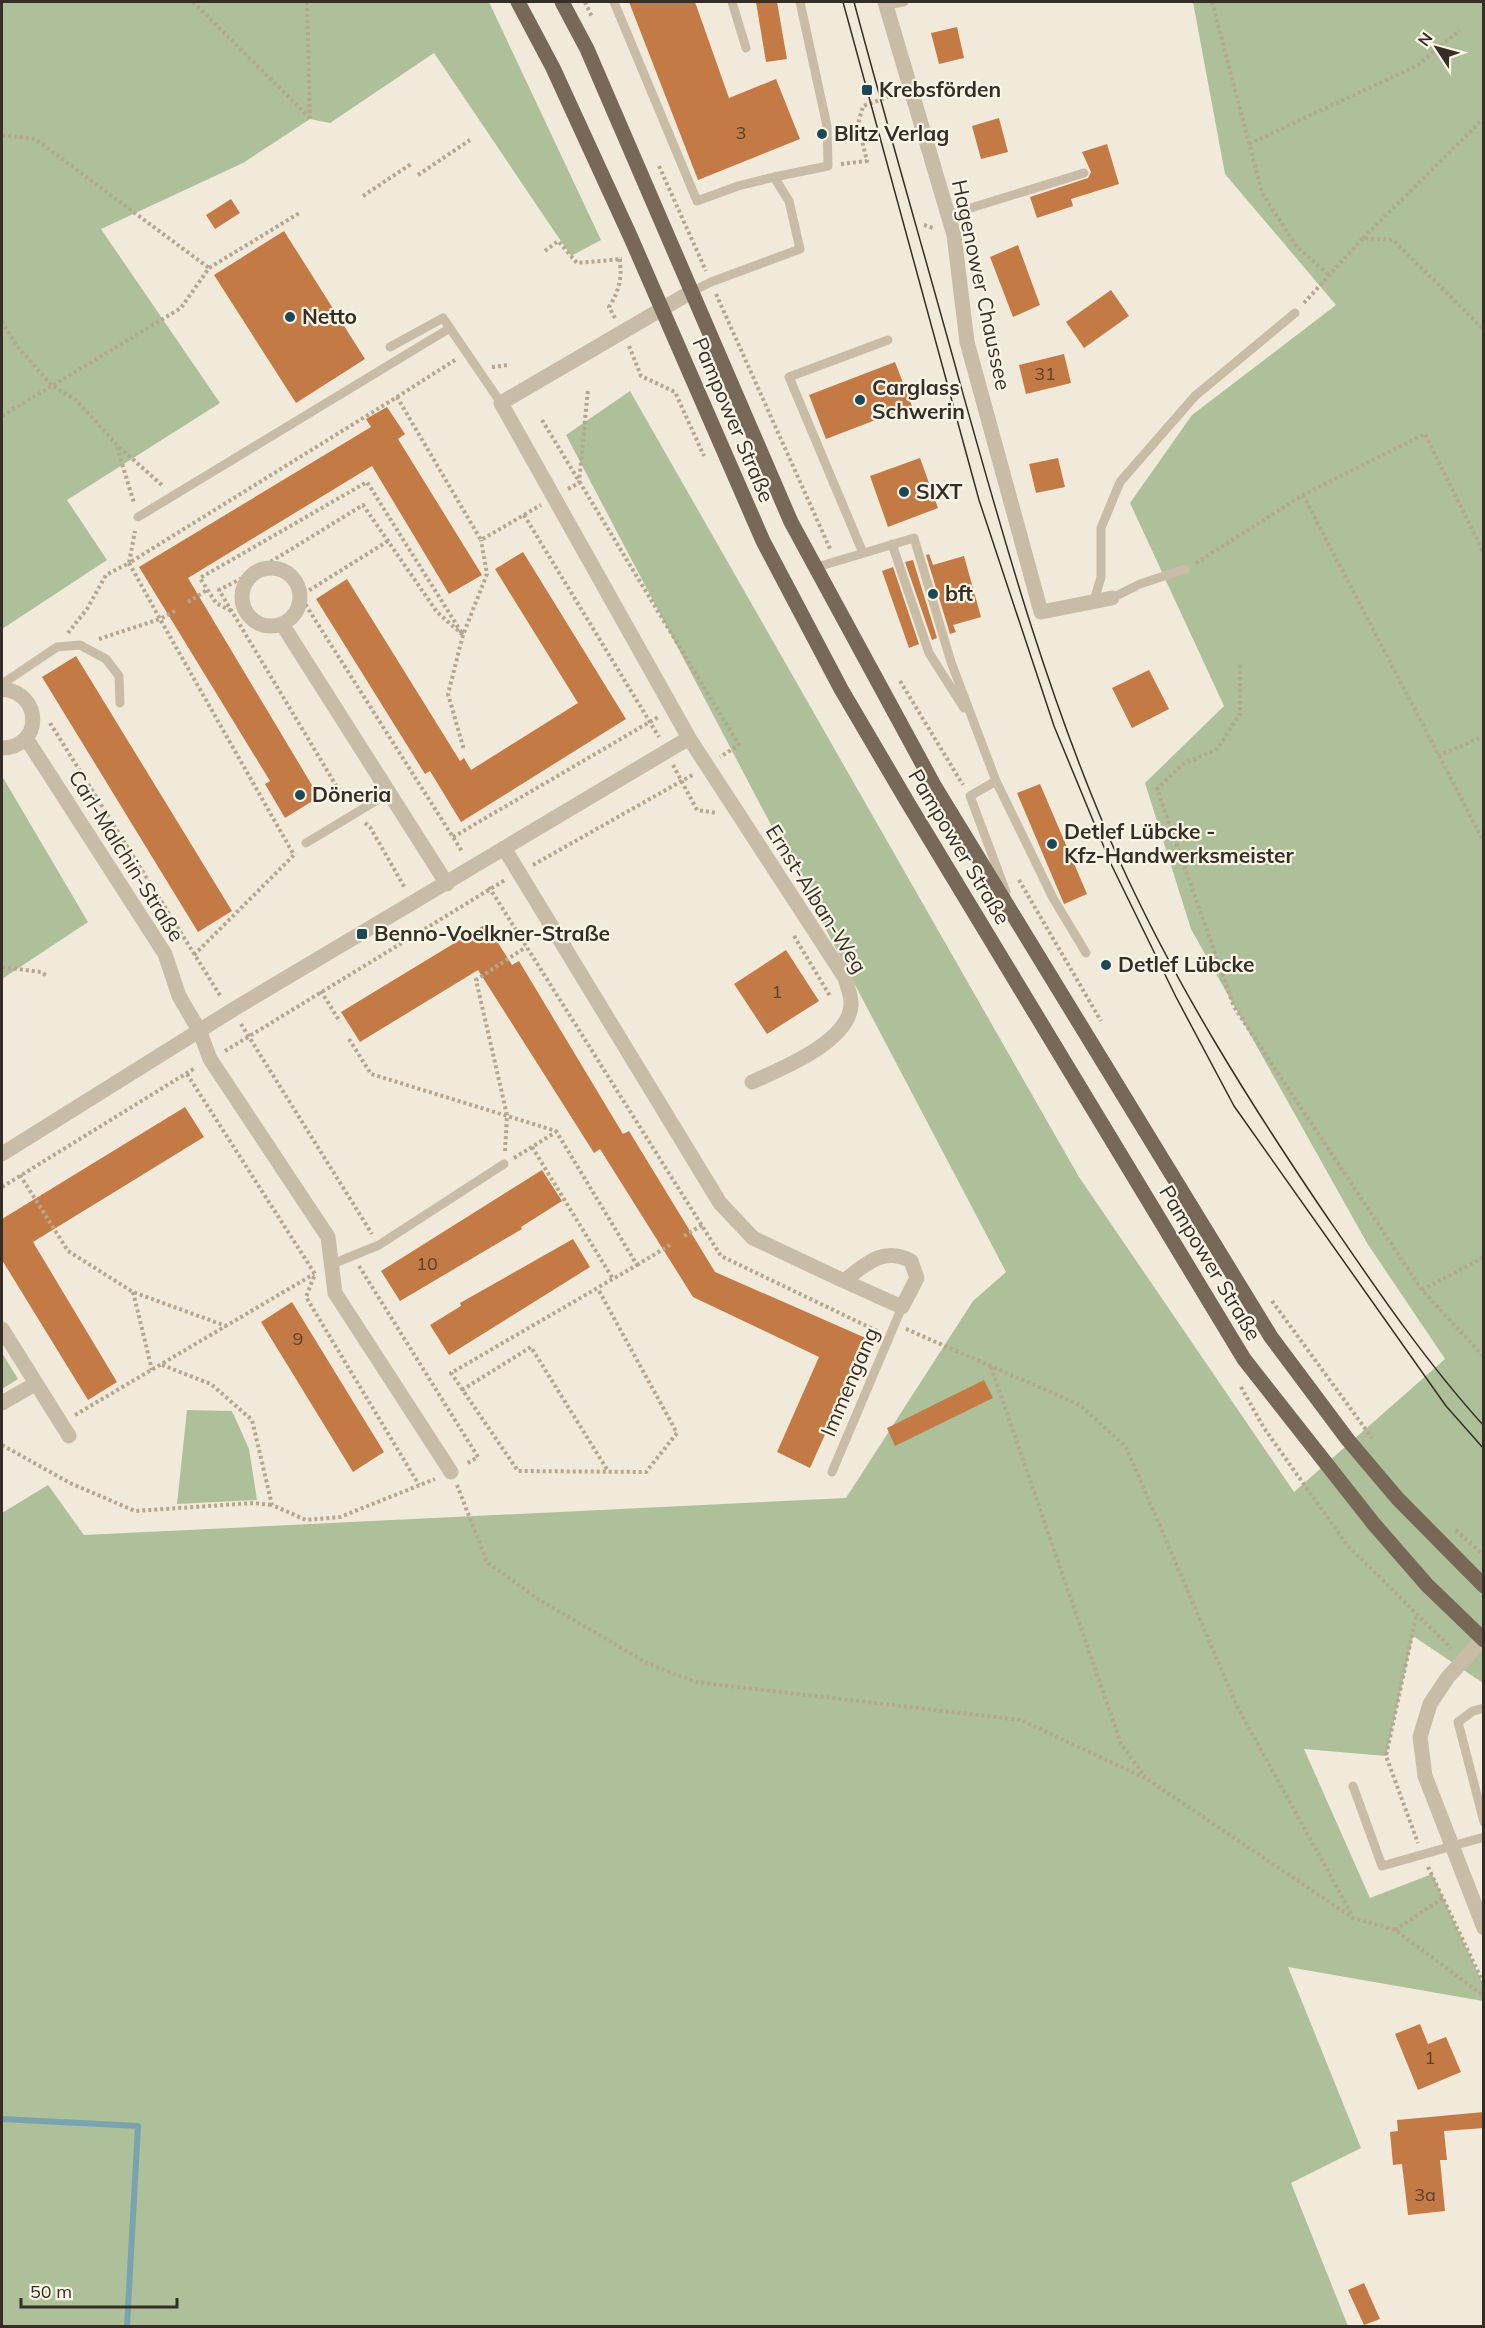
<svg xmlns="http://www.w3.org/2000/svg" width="1485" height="2328" font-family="Mulish,sans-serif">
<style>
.green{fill:#adc09a}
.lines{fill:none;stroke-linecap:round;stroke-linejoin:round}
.stream{stroke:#79a3ae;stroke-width:6}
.building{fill:#c47a45}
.path{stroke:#b5a690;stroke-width:4;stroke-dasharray:3 3;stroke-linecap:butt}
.service{stroke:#c9bca6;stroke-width:9}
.minor{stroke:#c9bca6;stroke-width:15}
.primary{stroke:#776858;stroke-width:15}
.tram{stroke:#352e27;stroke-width:1.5}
.poi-dot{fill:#1d4856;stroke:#f9f4e6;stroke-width:2}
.labels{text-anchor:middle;stroke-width:4.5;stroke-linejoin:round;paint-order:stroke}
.number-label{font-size:18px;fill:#59412e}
.poi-label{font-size:21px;font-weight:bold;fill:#352e27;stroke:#f9f4e6;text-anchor:start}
.street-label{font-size:21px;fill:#352e27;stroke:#f9f4e6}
</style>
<rect width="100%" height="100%" fill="#f1eada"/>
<path class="green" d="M2 2H489L601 240 571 256 434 53 330 123 310 119 243 163 101 229 220 403 67 500 107 560 2 629Z
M1193 2H1483V1683L1413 1636 1386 1756 1304 1749 1370 1898 1432 1874 1483 1984V2001L1288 1967 1361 2148 1291 2183 1348 2326H2V1513L48 1485 84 1535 846 1498 973 1301 1006 1272 566 435 630 391 1079 1177 1294 1492 1445 1359 1367 1243 1191 929 1145 783 1224 706 1130 503 1192 415 1336 305 1225 174Z
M2 776 88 922 2 979Z
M2 1353 18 1379 2 1389Z
M187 1410 232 1411 249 1449 257 1500 177 1504Z"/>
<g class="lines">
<path class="stream" d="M2 2119 138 2126 127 2326"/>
</g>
<path class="building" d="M629 2H695L729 98 776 79 800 139 698 180Z
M756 2H777L787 59 766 62Z
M957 27 964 58 939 64 931 33Z
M999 118 1008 152 981 159 972 126Z
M1107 144 1119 184 1071 199 1073 206 1037 218 1030 197 1088 178 1091 172 1082 152Z
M231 199 240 213 215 229 206 215Z
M284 231 365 359 296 403 214 275Z
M1018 245 1040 305 1013 317 990 257Z
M1111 290 1129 316 1084 348 1066 322Z
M1064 354 1071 383 1026 394 1019 365Z
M895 362 912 406 826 439 809 395Z
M387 407 405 434 398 439 482 575 449 594 372 466 188 578 319 797 285 818 265 784 270 781 139 567 371 427 366 419Z
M920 458 938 508 888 527 870 476Z
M1058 458 1065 487 1036 493 1029 464Z
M523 552 626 719 461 822 430 771 425 774 316 599 347 579 460 761 464 758 471 770 578 703 495 569Z
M929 554 933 565 964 556 981 617 953 625 956 632 950 634 926 555Z
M913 560 937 638 932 640 905 562Z
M893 567 919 644 909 648 882 571Z
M76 656 232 911 198 932 42 677Z
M1149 670 1169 709 1132 728 1112 688Z
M1040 784 1087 894 1064 904 1017 793Z
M486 924 512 965 519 961 623 1134 629 1131 715 1272 868 1339 810 1468 777 1452 819 1357 693 1297 600 1149 594 1153 478 970 360 1042 341 1012Z
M786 950 819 1001 767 1034 734 984Z
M185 1107 204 1137 33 1242 117 1382 88 1400 2 1260V1219Z
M542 1170 562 1201 521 1227 522 1229 400 1301 381 1271Z
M573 1239 590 1267 449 1355 430 1325 461 1306 460 1303Z
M292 1302 384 1452 353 1472 261 1322Z
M984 1380 993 1398 895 1446 887 1428Z
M1420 2024 1428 2044 1446 2037 1461 2072 1418 2090 1395 2034Z
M1484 2112V2128L1444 2131 1447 2160H1440L1445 2211 1408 2215 1402 2164 1393 2165 1390 2132 1398 2131 1397 2120Z
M1364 2283 1380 2319 1364 2325 1348 2290Z"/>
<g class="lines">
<path class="path" d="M193 2 310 118
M307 2 310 118
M585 2 592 17
M1212 2 1262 193 1297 247 1329 275
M2 135 35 139 209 268
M1249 144 1418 65 1460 30
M841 164 867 161 858 124 863 106 896 94
M659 166 706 271
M418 175 470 140
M363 196 411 164
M924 225 933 228
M1363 238 1484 118
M545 251 558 241 577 263 622 259
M716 294 831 551
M1304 303 1363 238 1393 240 1484 330
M615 318 609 307C619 291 623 277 619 258
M2 321 16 345 52 386 75 399 117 445 163 486
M629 346 641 376 675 392 704 456
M492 367 509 365
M397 397 455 360
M2 416 181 308 209 268 301 212
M542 420 739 745 720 757
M117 447 134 503
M568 489 579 483 588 389
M1303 495 1484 842
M524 515 659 737
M388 541 300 596 463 853
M1196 563 1303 495 1425 434 1484 554
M188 602 207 590
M175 611 160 619 129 563 397 397 481 540 541 505
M231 611 216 603 200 578 367 482 463 635 448 694 464 750
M68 633 87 609 106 575 129 563 135 531
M99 639 160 619 294 855
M1240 665V714L1217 749 1181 765 1157 789 1234 1007 1422 1290 1484 1357
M900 681 963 785
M50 723 221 997
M1438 756 1484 736
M673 765 697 810 717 813
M346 802 219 590 254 572 363 505 437 612 463 635 487 574 481 540
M365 823 370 827 405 888
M453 837 660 716
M533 865 694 774
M1019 880 1101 1021
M489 887 721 1256 877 1331
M794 936 830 996
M194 955 296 853
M2 967 41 972 47 976
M321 991 340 1022
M241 1024 372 1234
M349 1039 371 1074 556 1131 637 1265 451 1373 518 1471 646 1472 677 1433 598 1289
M225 1051 505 880
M187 1074 315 1274 306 1297 419 1485
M532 1147 613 1279
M505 1151 507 1115 476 980 526 947
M514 1158 556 1132
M20 1175 68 1251 133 1292 226 1326
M2 1187 195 1068
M684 1236 702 1225
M637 1265 670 1245
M359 1266 478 1457 466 1464
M1422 1290 1484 1257
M133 1292 152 1370
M1272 1301 1372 1438
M906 1329 1080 1405 1126 1447 1238 1708 1352 1915
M162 1365 211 1384 252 1420 272 1505 306 1520 340 1517 435 1479
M991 1367 1121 1744 1145 1777
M1241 1387 1264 1428 1347 1545 1451 1648
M462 1390 531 1347 608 1471
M75 1415 314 1274
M2 1445 70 1483 135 1511 253 1503 272 1505
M457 1485 487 1562 538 1599 647 1663 695 1682 1021 1720 1147 1779 1353 1918 1395 1930 1484 1996
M1456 1530 1484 1556
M1416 1617 1386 1756 1418 1843
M1428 1867 1484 1984
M1395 1930 1443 1898"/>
<path class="service" d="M614 2 697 201 738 186 774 177 789 201 800 249 711 282 691 292
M732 2 746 48
M886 5 904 2
M774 177 828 166 827 126 800 2
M948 215 1084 173
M390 347 443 318 501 403
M138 517 450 328
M892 544 929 653 964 708
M863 553 789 377 888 340
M814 568 914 538 951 662 996 781 970 796 1006 892
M1112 598 1140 584 1185 569
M1094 601 1101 577V528L1120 482 1195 396 1295 313
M2 684 57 647 80 645 106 659 119 676 120 703
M996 781 1053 898 1086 953
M306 843 389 793
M330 1265 379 1245 504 1164
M832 1472 902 1307
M1484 1708 1473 1711 1458 1722 1484 1822
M1353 1786 1382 1866 1484 1837"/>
<path class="minor" d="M885 2 954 235 967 342 1041 612 1112 598
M691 292 501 403 689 738 845 978C847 986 852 997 851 1005 849 1042 781 1069 752 1082
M242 597a29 29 0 1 1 58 0a29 29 0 1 1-58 0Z
M282 624 447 884
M2 689C44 693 42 748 2 748
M26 738 165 954 179 996 200 1032 210 1059 328 1237 335 1293 451 1472
M504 848 720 1203 753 1238 844 1281C866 1264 883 1246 911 1261L917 1278 902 1307 844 1281
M2 1154 234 1009 689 738
M2 1329 69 1436
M2 1403 35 1384
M1484 1638 1448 1677 1430 1704 1420 1737 1425 1776 1484 1928"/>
<path class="primary" d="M518 2 553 68 631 238 763 541 841 689 908 803 1244 1359 1373 1523 1427 1585 1484 1640
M562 2 587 49 791 522 935 787 1271 1337 1348 1440 1398 1499 1484 1586"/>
<path class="tram" d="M843 2 979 500 1054 726 1111 864 1176 997 1234 1106 1446 1406 1484 1449
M854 2C888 129 925 256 960 383 1005 544 1051 709 1120 862 1176 985 1248 1100 1323 1211 1373 1284 1424 1360 1484 1426"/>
</g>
<g class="poi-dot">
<rect x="861" y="84" width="12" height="12" rx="3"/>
<circle cx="822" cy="134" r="6"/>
<circle cx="290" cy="317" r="6"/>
<circle cx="860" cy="400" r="6"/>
<circle cx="904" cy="492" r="6"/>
<circle cx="933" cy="594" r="6"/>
<circle cx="300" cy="795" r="6"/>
<circle cx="1052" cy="844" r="6"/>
<rect x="356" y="928" width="12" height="12" rx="3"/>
<circle cx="1106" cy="965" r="6"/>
</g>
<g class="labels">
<g class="number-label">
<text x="741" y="139">3</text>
<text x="1045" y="380">31</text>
<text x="777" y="998">1</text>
<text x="427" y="1270">10</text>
<text x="298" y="1345">9</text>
<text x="1430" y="2064">1</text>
<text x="1425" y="2201">3a</text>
</g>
<g class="poi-label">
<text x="879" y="97">Krebsförden</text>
<text x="834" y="141">Blitz Verlag</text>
<text x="302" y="324">Netto</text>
<text x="872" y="395">Carglass<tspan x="872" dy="24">Schwerin</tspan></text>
<text x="916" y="499">SIXT</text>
<text x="945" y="601">bft</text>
<text x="312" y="802">Döneria</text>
<text x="1064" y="839">Detlef Lübcke -<tspan x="1064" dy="24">Kfz-Handwerksmeister</tspan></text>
<text x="374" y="941">Benno-Voelkner-Straße</text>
<text x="1118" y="972">Detlef Lübcke</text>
</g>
<g class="street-label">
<text transform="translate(981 285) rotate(78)" y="7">Hagenower Chaussee</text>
<text transform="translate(733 420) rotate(67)" y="7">Pampower Straße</text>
<text transform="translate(959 847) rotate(59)" y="7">Pampower Straße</text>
<text transform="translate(126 856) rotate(58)" y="7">Carl-Malchin-Straße</text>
<text transform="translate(816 899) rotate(58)" y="7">Ernst-Alban-Weg</text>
<text transform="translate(1210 1263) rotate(59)" y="7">Pampower Straße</text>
<text transform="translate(850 1382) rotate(-67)" y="7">Immengang</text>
</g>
</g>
<rect width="1485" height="2328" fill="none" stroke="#352e27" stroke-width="6"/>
<g transform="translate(1437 48) rotate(306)" stroke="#f9f4e6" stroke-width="4.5" paint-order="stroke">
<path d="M0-4.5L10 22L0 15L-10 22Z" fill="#352e27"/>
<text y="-9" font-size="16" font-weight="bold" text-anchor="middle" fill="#352e27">N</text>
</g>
<path d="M21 2298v9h156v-9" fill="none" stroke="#352e27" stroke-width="3"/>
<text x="30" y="2298" font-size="18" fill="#352e27" stroke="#f9f4e6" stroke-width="4.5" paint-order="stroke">50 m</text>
</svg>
